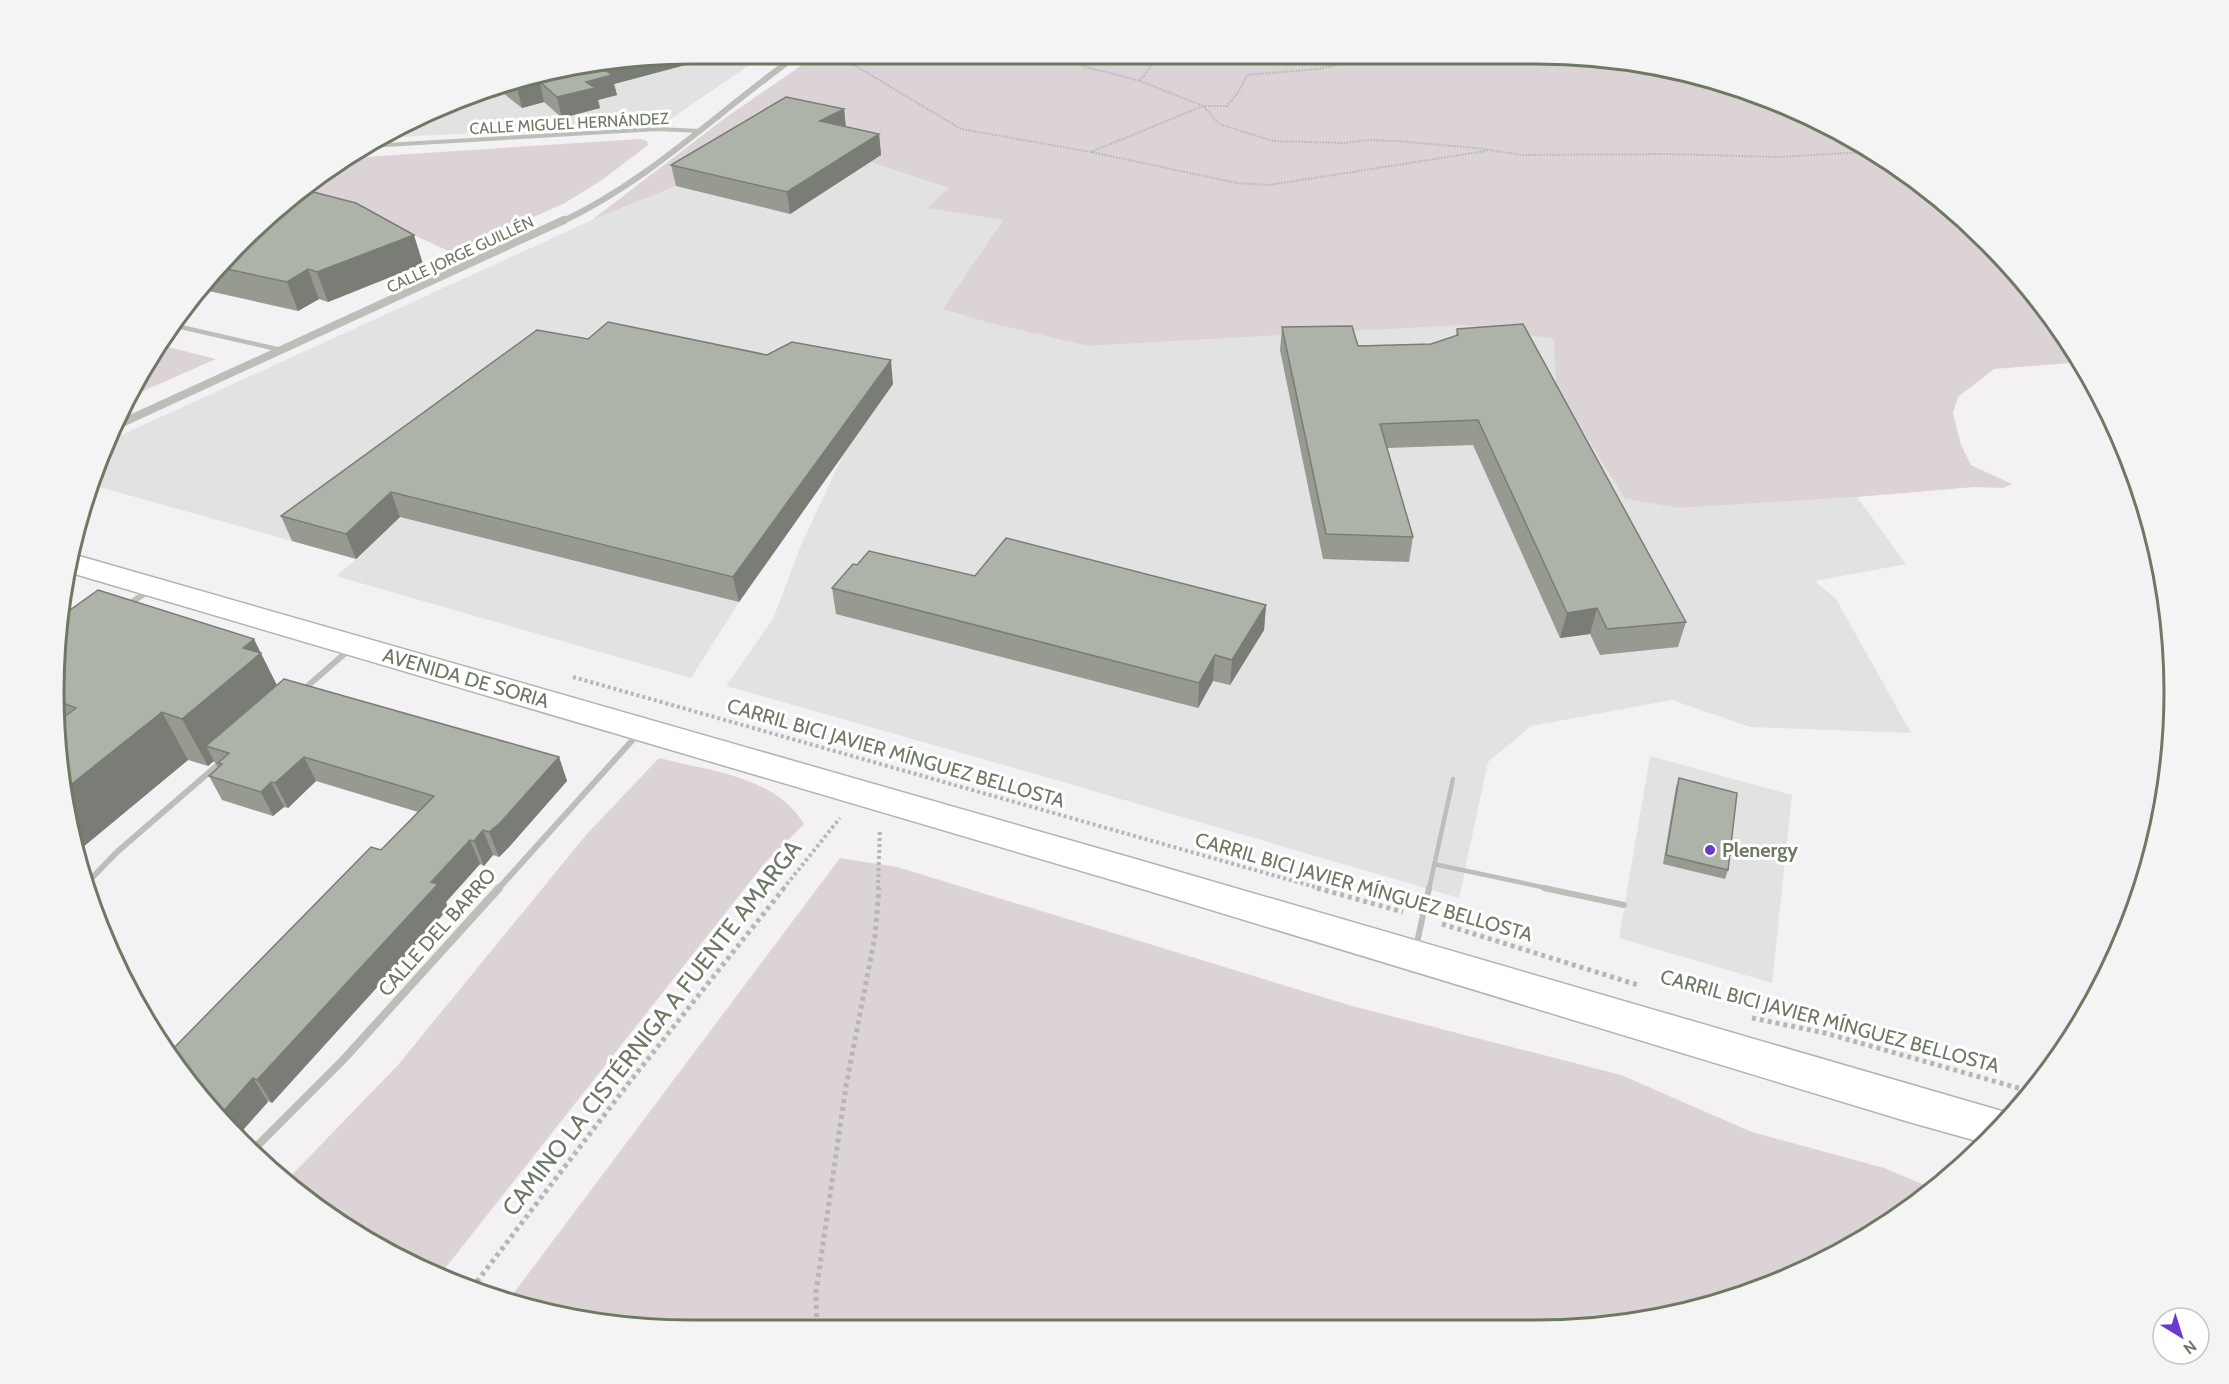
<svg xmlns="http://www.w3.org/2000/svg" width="2229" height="1384" font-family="Cabin,sans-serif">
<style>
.built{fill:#e3e2e2}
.green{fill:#dbd3d5}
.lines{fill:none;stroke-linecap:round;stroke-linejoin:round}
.secondary-casing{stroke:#b1b5ac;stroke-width:3}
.path-far2{stroke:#b5b8b2;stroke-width:2;stroke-dasharray:1.5 1.5;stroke-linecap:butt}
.path-far1{stroke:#b5b8b2;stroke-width:4;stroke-dasharray:3 3;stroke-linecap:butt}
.path{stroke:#b5b8b2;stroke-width:5;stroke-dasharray:4 4;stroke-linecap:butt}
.service-far1{stroke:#bbbfb7;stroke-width:4.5}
.service{stroke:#bbbfb7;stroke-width:6}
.minor-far3{stroke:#bbbfb7;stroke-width:4}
.minor-far2{stroke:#bbbfb7;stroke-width:4.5}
.minor-far1{stroke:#bbbfb7;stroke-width:6}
.minor{stroke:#bbbfb7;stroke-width:8}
.tertiary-far1{stroke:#bbbfb7;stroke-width:6}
.tertiary{stroke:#bbbfb7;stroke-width:8}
.secondary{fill:#fff;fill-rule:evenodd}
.wall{fill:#969a91}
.shaded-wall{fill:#7a7d76}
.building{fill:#aeb3a9;stroke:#7a7d76;stroke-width:1.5}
.poi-dot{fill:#6a39cd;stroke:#fff;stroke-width:2}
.labels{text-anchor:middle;stroke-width:6;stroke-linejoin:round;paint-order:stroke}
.far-street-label{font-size:16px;fill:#6d7963;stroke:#fff}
.street-label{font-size:20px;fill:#6d7963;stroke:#fff}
.poi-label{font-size:20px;font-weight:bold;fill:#6d7963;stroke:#fff;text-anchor:start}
.near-street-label{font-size:24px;fill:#6d7963;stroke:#fff}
.rim{fill:none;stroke:#6d7963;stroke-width:3}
</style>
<rect width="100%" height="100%" fill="#f4f1f4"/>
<path class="built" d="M758 59 665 123 380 138 410 120 487 88 608 60Z
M789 117 949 189 928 208 1003 220 944 309 989 323 1088 346 1463 325 1555 339 1556 388 1625 499 1680 508 1857 497 1906 564 1815 581 1836 599 1911 733 1750 727 1672 700 1531 726 1488 762 1459 898 1042 776 726 686 773 619 801 545 843 455 739 602 691 678 336 576 356 559 89 484 106 442 592 220 676 186Z
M1650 756 1792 795 1772 983 1619 938Z"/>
<path class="green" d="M811 59H1620L1781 102 1925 186 2016 271 2082 362 1994 369 1958 397 1953 413 1961 445 1971 465 2012 484 2003 488 1974 487 1857 497 1679 508 1625 499 1556 388 1554 339 1463 325 1088 346 989 323 943 309 1003 220 927 208 949 188 871 162 880 156 789 117 676 186 592 220 725 118Z
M640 139 647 141 648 145 602 180 565 203 453 253 407 232 283 206 304 186 349 158Z
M160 345 216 359 127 398Z
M659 758C709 771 775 776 804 824L764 864 439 1276 304 1198 285 1182 398 1065 586 835Z
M840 858 897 867 1352 1006 1621 1075 1752 1132 1884 1168 1934 1189 1856 1245 1742 1296 1579 1329 609 1325 510 1298Z"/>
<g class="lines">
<defs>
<path id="secondary" d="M72 554 1139 860 2012 1114 1984 1143 1909 1122 1139 888 68 572Z"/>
</defs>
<use href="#secondary" class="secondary-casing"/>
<path class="path-far2" d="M844 59 961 129 1091 152 1237 183 1269 185 1486 151
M1069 59 1086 67 1140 81 1156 59
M1140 81 1203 106 1219 124 1273 141 1344 143 1368 140 1395 141 1476 148 1522 155 1668 154 1777 157 1866 152
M1091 152 1203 106H1227L1239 91 1247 75 1318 69 1363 59"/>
<path class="path-far1" d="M573 677 1322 889
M783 889 840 818
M878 889 880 829"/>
<path class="path" d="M1317 888 1403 912
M1442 924 1638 985
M1752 1018 1825 1033 2032 1092
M472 1288 628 1084 784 888
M817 1325 816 1292 846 1086 875 936 879 888"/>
<path class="service-far1" d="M1434 864 1551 889
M1429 889 1453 779"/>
<path class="service" d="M1544 888 1624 905
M1416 947 1429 888"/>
<path class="minor-far3" d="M368 146 657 129 700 131"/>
<path class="minor-far2" d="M172 325 281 350"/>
<path class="minor-far1" d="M126 606 150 590
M303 690 350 649
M85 885 117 852 221 762
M498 889 638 734"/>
<path class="minor" d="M251 1152 344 1059 499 888"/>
<path class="tertiary-far1" d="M561 222C647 182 716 114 792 59"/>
<path class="tertiary" d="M113 427 564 220"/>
<use href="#secondary" class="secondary"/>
</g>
<path class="wall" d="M608 60 689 64 614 84 617 95 598 100 600 108 562 118 544 102 522 108 494 86Z
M844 109 846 127 879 134 881 155 790 214 676 186 671 165Z
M278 212 423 264 328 302 319 299 298 311 204 290 203 287Z
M1282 327 1358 346 1431 344 1456 336 1457 329 1686 622 1678 647 1600 655 1590 634 1560 638 1473 445 1387 448 1413 537 1409 562 1323 559 1280 350Z
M588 339 893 384 739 602 400 517 356 559 292 541 281 516Z
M975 576 1266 605 1264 630 1230 685 1213 681 1198 708 836 614 832 588Z
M71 609 260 652 277 685 559 757 567 781 509 847 499 857 493 855 484 866 480 864 446 902 448 909 272 1103 168 1054 381 850 418 812 316 781 288 808 284 807 273 816 222 800 209 776 218 768 214 761 208 766 188 760 77 852 60 776 54 692Z
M1679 778 1728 870 1725 879 1663 864 1676 787Z"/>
<path class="shaded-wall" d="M627 60H688L689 64 614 84 617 95 598 100 600 108 562 118 557 97 600 67Z
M540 82 544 102 522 108 517 88Z
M844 109 846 130 820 121Z
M879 134 881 155 790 214 787 192Z
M414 235 423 264 328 302 317 272Z
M308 269 319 299 298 311 287 282Z
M891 360 893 384 739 602 733 577Z
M391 492 400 517 356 559 346 534Z
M63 594 73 612 59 622 60 608Z
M1266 605 1264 630 1230 685 1232 660Z
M1597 608 1590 634 1560 638 1567 613Z
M254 639 284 700 206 746 214 761 208 766 182 719 243 648Z
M1215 655 1213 681 1198 708 1199 683Z
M162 712 188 760 77 852 63 791Z
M304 757 316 781 288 808 275 783Z
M559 757 567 781 509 847 499 857 489 832Z
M271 782 284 807 273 816 261 792Z
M483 830 493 855 484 866 474 841Z
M470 840 480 864 446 902 448 909 272 1103 257 1080 431 882Z
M253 1078 268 1102 236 1138 219 1116Z"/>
<path class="building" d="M608 60H627L600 67 612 75 586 82 595 88 557 97 540 82 517 88 509 83Z
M786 97 844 109 820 121 879 134 787 192 671 165Z
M313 192 356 203 414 235 317 272 308 269 287 282 222 268 278 212Z
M608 322 767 355 792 342 891 360 733 577 391 492 346 534 281 516 537 330 588 339Z
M1523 324 1686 622 1607 629 1597 608 1567 613 1478 420 1380 424 1413 537 1326 534 1282 327 1352 326 1358 346 1431 344 1458 335 1457 329Z
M1006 538 1266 605 1232 660 1215 655 1199 683 832 588 853 564 857 565 869 551 975 576Z
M98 590 254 639 243 648 261 653 182 719 162 712 63 791 60 776 56 723 76 708 55 700 54 692 59 618Z
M284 679 559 757 500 823 489 832 483 830 474 841 470 840 431 882 438 884 257 1080 253 1078 219 1116 168 1054 371 847 381 850 434 796 304 757 275 783 271 782 261 792 209 776 222 764 218 763 229 753 206 746Z
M1679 778 1737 793 1728 870 1666 855Z"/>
<circle class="poi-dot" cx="1710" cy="850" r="6"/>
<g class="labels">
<g class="far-street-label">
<text transform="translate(569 123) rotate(-3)" y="6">CALLE MIGUEL HERNÁNDEZ</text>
<text transform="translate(460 254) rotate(-25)" y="6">CALLE JORGE GUILLÉN</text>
</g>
<g class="street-label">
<text transform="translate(466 678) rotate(16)" y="7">AVENIDA DE SORIA</text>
<text transform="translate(896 753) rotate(16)" y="7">CARRIL BICI JAVIER MÍNGUEZ BELLOSTA</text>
<text transform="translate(1364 887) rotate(16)" y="7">CARRIL BICI JAVIER MÍNGUEZ BELLOSTA</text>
<text transform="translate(437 932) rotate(-48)" y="7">CALLE DEL BARRO</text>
<text transform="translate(1830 1021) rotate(15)" y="7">CARRIL BICI JAVIER MÍNGUEZ BELLOSTA</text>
</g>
<g class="poi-label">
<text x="1722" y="857">Plenergy</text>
</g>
<g class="near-street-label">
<text transform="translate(652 1028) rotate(-52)" y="8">CAMINO LA CISTÉRNIGA A FUENTE AMARGA</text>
</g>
</g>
<path d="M0 0H2229V1384H0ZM692 64H1536A628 628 0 0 1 2164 692V692A628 628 0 0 1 1536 1320H692A628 628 0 0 1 64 692V692A628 628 0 0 1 692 64Z" fill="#f3f4f3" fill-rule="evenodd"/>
<path class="rim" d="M692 64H1536A628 628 0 0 1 2164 692V692A628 628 0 0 1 1536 1320H692A628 628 0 0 1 64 692V692A628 628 0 0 1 692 64Z"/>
<g transform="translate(2181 1336) rotate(142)"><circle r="28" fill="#ffffff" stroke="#c5c9c1" stroke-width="1.5"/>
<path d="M0-4.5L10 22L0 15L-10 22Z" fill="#6a39cd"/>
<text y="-9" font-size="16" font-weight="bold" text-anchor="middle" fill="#6d7963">N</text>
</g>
</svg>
